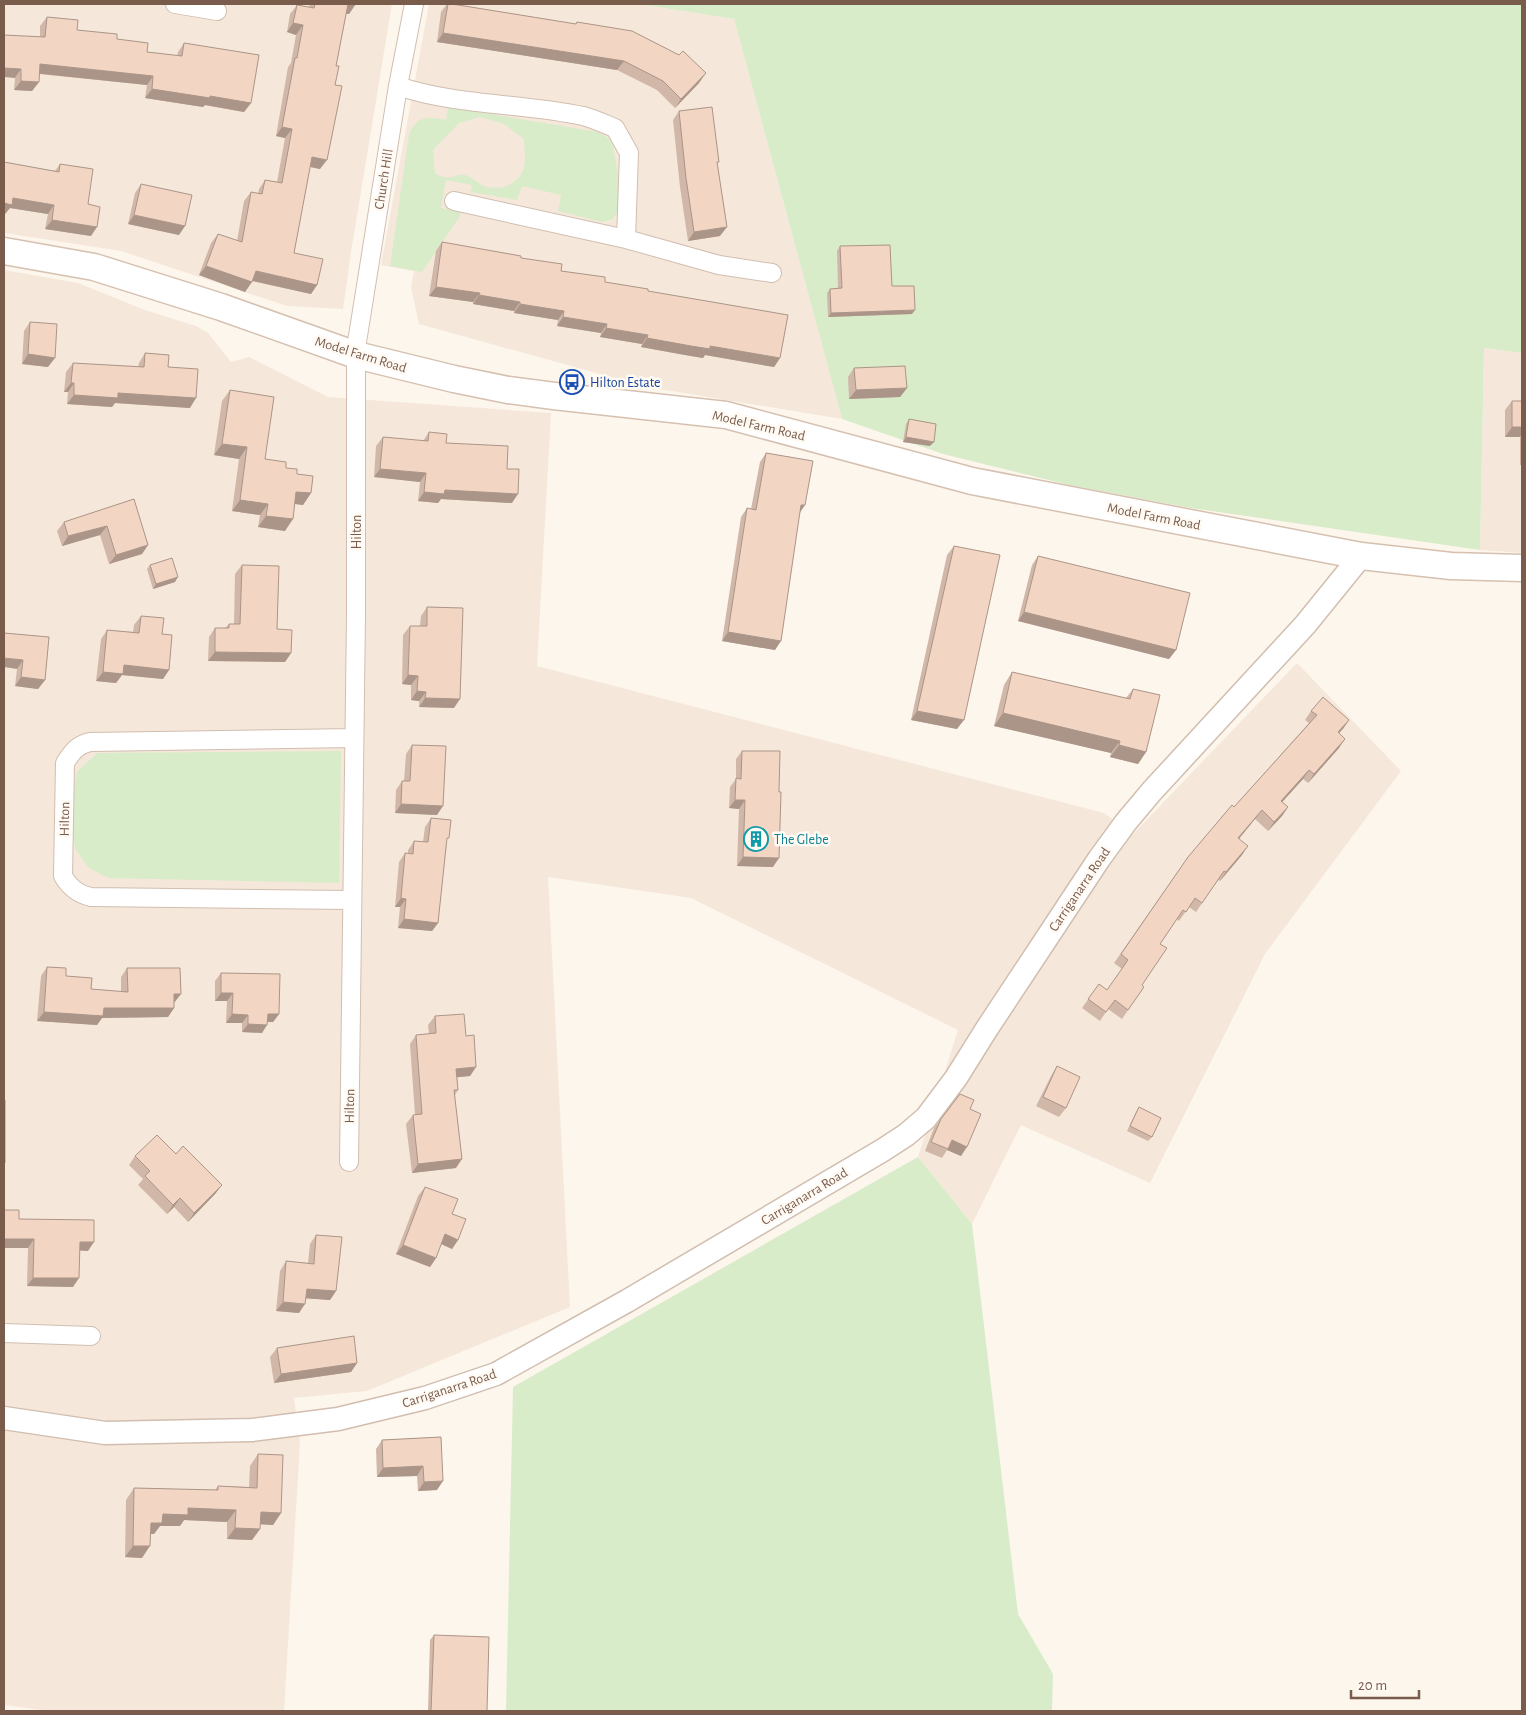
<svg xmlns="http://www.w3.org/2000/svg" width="1526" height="1715" font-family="'Alegreya Sans',sans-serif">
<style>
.residential{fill:#f5e8da}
.green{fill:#d8ecc9;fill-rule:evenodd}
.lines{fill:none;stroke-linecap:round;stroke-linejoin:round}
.minor-casing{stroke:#d1beb0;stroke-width:20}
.tertiary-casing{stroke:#d1beb0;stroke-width:25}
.secondary-casing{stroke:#d6c0b0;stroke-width:29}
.minor{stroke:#fff;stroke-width:18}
.tertiary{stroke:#fff;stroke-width:22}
.secondary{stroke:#fff;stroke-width:26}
.wall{fill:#d1b7a8}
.shaded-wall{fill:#aa9588}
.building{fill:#f3d5c3;stroke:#aa9588}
.labels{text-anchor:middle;stroke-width:5;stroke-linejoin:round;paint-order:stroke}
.street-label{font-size:14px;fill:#7a5c4d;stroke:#fffaf3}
.transit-label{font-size:14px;fill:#164399;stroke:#fffaf3;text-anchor:start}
.culture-label{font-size:14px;fill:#0d838f;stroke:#fffaf3;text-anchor:start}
</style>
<rect width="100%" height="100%" fill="#fdf6ec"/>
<path class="residential" d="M4 4H392L351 252 343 309 287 306 121 251 4 233Z
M429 4H639L734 19 842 419 647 387 419 324 411 287 414 271 381 265Z
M4 270 78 283 145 310 196 326 208 333 231 362 249 357 328 397 551 413 537 666 1104 813 1133 834 1297 663 1401 771 1265 954 1150 1183 1021 1125 972 1224 918 1157 958 1030 691 898 548 877 570 1307 367 1391 294 1398 300 1442 284 1711H49L4 1705Z
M1484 348 1522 353V553L1480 550Z"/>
<path class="green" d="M639 4H1522V353L1484 348 1480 550 1191 508 1069 485 943 454 842 419 734 19Z
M448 107 598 132 608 138 613 146 623 203 613 219 602 222 558 211 561 195 522 186 517 200 471 192 472 185 446 180 441 208 461 212 460 216 422 272 390 266 409 134C418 115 427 117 446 120ZM480 117 504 124 524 139C524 148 526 158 524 167 520 184 500 192 484 186 478 183 473 178 468 176 455 171 452 184 435 173L433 150 459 123Z
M341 751 339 883 108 878 89 868 75 849 71 818 72 800 77 772 97 753Z
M918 1157 972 1224 1018 1614 1053 1674 1052 1711H506L513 1387Z"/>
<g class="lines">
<defs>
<path id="minor" d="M175 4 217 11
M398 86C457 106 522 103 583 116 594 119 605 124 615 128L629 153 626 239
M454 201 626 239 719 265 772 273
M351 900 91 897C78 894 70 888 63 876L65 763C72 752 77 745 90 742L354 738
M349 1162 356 616V355L357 342 398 86 414 4
M4 1333 91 1336"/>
<path id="tertiary" d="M4 1418 105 1433 252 1430 338 1419 425 1398 496 1374 627 1301 883 1150 906 1135 926 1118 956 1078 986 1030 1099 859 1126 822 1152 791 1305 625 1361 556"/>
<path id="secondary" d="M4 251 94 267 221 307 356 355 454 379 508 390 554 396 726 415 972 481 1361 556 1451 566 1522 568"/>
</defs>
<use href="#minor" class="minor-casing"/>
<use href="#tertiary" class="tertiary-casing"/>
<use href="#secondary" class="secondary-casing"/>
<use href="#minor" class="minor"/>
<use href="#tertiary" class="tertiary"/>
<use href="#secondary" class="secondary"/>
</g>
<path class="wall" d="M310 4H356L349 14H346L336 66 320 169 310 167 294 253 317 285 311 294 252 281 245 292 199 275 211 243 218 234 237 241 244 201 251 192 258 194 259 189 265 180 277 182 285 138 276 136 288 67 291 63 296 35 287 32 290 14 297 5 309 7Z
M447 4H452L575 24 577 22 699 83 675 108 657 90 617 70 437 42 441 12Z
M47 17 77 30 117 39 147 52 177 56 178 52 184 43 251 103 244 112 205 105 203 107 145 98 147 85 39 74V82L32 91 14 90 15 78 40 37V26Z
M679 111 719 162 717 164 720 236 688 241 680 187 673 120Z
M4 162 55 171 60 164 88 204 91 236 45 229 48 214 10 208 5 214 4 213Z
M141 184 179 235 128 224 135 193Z
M442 242 521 258 561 271 605 282 648 291 780 358 774 367 705 355 703 358 685 355 641 347 642 344 600 337 601 333 557 326 558 320 514 313V311L473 304V302L429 296 436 251Z
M840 246 912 314 828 317 827 293 830 289 838 288 837 251Z
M30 322 48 367 22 364 24 331Z
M145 353 168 367 190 408 115 403 112 407 67 404 68 392H64L66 372 73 363 138 367 139 363Z
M854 368 907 388 900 397 849 399 848 377Z
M230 390 265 459 297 474 311 493 303 505 295 504 285 531 258 527 260 515 232 511 239 459 214 455 222 401Z
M1512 401H1522V465H1520V437H1505V410Z
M909 419 930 446 903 442 906 424Z
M429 432 446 443 507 469 512 503 441 499 438 503 418 501 420 482 374 477 376 446 383 437 423 441Z
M766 453 799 513 775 650 722 641 741 517 747 508 751 509 760 462Z
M134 499 148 545 142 554 109 564 100 535 62 546 57 531 64 522Z
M954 546 957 729 911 720 947 555Z
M1038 556 1176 650 1169 659 1018 621 1032 565Z
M150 565 175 582 153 589 147 569Z
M242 565 291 653 285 662 208 661 209 637 215 628H225L229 624H234L235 574Z
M427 607 454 708 419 707V701L411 700V685L402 684 403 635 410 626H420L421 616Z
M141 616 162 634 169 670 163 679 122 675 116 683 96 681 101 639 107 630 133 632 134 625Z
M4 633 45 680 38 689 15 686 17 669Z
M1012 672 1126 698 1133 689 1146 752 1138 764 1110 757 1111 753 994 726 1004 685Z
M1311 711 1349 720 1339 733V748L1308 783 1303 779 1282 802 1288 807 1282 816 1268 831 1255 819 1239 839 1242 855 1220 881 1218 880 1196 912 1189 907 1179 921 1177 919 1160 944 1142 985 1144 987 1122 1019 1108 1009 1100 1021 1082 1008 1099 984 1107 990 1122 969 1114 963 1188 857 1234 807 1309 723 1305 720Z
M412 745 437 815 395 813 396 790 402 781H404L406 754Z
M742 751 773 867 737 866 739 809 729 808 730 787 736 779V759Z
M431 818 446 842 438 923 432 931 398 928 400 907H395L399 862 405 853 408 854V850L414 841 423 842 425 827Z
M47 967 91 989 121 992V977L127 968 174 1003V1008L168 1017 102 1018 97 1025 37 1021 41 976Z
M221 973 279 1014 273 1022H267L262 1033 242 1032V1023H226L227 1001H215V981Z
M435 1016 466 1036 476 1067 470 1076 457 1077 458 1090 455 1095 456 1168 412 1173 406 1124 413 1115H415L410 1044 416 1035 429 1034 428 1025Z
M1057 1066 1066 1108 1059 1117 1036 1106 1051 1076Z
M1139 1107 1152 1137 1148 1141 1127 1131 1136 1112Z
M970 1109 961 1156 947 1150 942 1158 925 1151 934 1128 941 1119Z
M176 1154 222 1185 215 1194 188 1222 174 1207 167 1214 138 1185 143 1179 129 1165 135 1156Z
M425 1187 452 1214 458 1240 452 1249 441 1244 436 1258 430 1267 396 1254 418 1196Z
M4 1210 19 1219 88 1251 79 1250 73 1287 27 1286 28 1248H4Z
M316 1235 336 1291 330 1300 306 1298 299 1313 276 1311 280 1271 286 1261 308 1263 310 1244Z
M277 1348 357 1363 351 1372 274 1383 270 1357Z
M441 1437 437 1490 418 1491 417 1476 377 1477 376 1449 382 1440Z
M258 1454 281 1513 273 1525 260 1524V1529L252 1540 227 1539V1522L184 1520 180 1526H160L154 1534H151L142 1558 125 1557 126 1500 134 1488 215 1490 218 1486 249 1487 250 1466Z
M434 1635 487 1711H428L430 1640Z"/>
<path class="shaded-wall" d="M348 4 355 5 349 14 342 13Z
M293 23 303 25 296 35 287 32Z
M443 33 624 61 617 70 437 42Z
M40 64 153 76 147 85 33 73Z
M4 68 21 69 15 78 4 77Z
M706 73 699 83 675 108 681 99Z
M21 81 39 82 32 91 14 90Z
M152 89 210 96 251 103 244 112 205 105 203 107 145 98Z
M282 127 292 129 285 138 276 136Z
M312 157 327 160 320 169 306 166Z
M13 198 54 205 48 214 10 208 5 214 4 213V203Z
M134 215 185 226 179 235 128 224Z
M52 220 97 227 91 236 45 229Z
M727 227 720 236 688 241 694 232Z
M206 266 252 282 245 292 199 275Z
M256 271 317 285 311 294 249 280Z
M436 287 480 293 473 302 429 296Z
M479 295 520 302 514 311 473 304Z
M520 304 564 311 558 320 514 313Z
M915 310 912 314 828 317 831 313Z
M563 317 607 324 601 333 557 326Z
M606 328 648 335 642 344 600 337Z
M647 338 710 346 780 358 774 367 705 355 703 358 685 355 641 347Z
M28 354 55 358 48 367 22 364Z
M71 383H74L68 392H64Z
M907 388 900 397 849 399 856 390Z
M118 393 196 398 190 408 115 403 112 407 67 404 74 395Z
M1512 427H1522V434L1520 437H1505Z
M906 437 934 442 930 446 903 442Z
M222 444 247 447 239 459 214 455Z
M380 469 426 473 420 482 374 477Z
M445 490 518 494 512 503 441 499 438 503 418 501 424 492Z
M296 492 311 493 303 505 288 503Z
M240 500 268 504 260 515 232 511Z
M801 505H805L799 514Z
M266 516 293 519 285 531 258 527Z
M107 526 100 535 62 546 68 536Z
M148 545 142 554 109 564 116 555Z
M178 577 175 582 153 589 156 584Z
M1024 612 1176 650 1169 659 1018 621Z
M728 632 781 641 775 650 722 641Z
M215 652 291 653 285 662 208 661Z
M4 658 23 660 17 669 4 667Z
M124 665 169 670 163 679 122 675 116 683 96 681 103 672Z
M408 675 418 676 411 685 402 684Z
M21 677 45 680 38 689 15 686Z
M417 691 426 692 419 701 411 700Z
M425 698 460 699 454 708 419 707Z
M917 711 964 720 957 729 911 720Z
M1003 713 1120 741 1111 753 994 726Z
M1349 720 1343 729 1331 741 1338 732Z
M1345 739 1339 748 1308 783 1314 774Z
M1119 745 1146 752 1138 764 1110 757Z
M1309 770 1303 779 1275 810 1281 801Z
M735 800H745L739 809 729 808Z
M401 804 443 806 437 815 395 813Z
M1288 807 1282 816 1268 831 1274 822Z
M1262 810 1255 819 1232 847 1238 838Z
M1248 846 1242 855 1220 881 1226 872Z
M743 857 779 858 773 867 737 866Z
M401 898 406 899 400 907H395Z
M404 919 438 923 432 931 398 928Z
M221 993H233L227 1001H215Z
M174 994H181L174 1003Z
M104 1008H174L168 1017 102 1018 97 1025 37 1021 44 1012Z
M232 1014 248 1015 242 1023H226Z
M268 1014H279L273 1022H262Z
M248 1024 267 1025 262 1033 242 1032Z
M476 1067 470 1076 450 1078 456 1069Z
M952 1140 967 1147 961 1156 947 1150Z
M462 1159 456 1168 412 1173 418 1164Z
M222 1185 215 1194 188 1222 194 1213Z
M180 1198 174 1207 167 1214 173 1205Z
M445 1234 458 1240 452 1249 439 1243Z
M4 1239H34L28 1248H4Z
M80 1242H94L88 1251 73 1250Z
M403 1245 436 1258 430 1267 396 1254Z
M33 1278H79L73 1287 27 1286Z
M307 1289 336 1291 330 1300 301 1298Z
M283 1302 305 1304 299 1313 276 1311Z
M357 1363 351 1372 274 1383 281 1374Z
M423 1466 417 1476 377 1477 383 1468Z
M443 1481 437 1490 418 1491 424 1482Z
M188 1508 236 1510 227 1522 184 1520 180 1526H160L154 1534H143L151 1523 163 1514Z
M261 1512 281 1513 273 1525 252 1524Z
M235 1528 260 1529 252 1540 227 1539Z
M133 1546H150L142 1558 125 1557Z"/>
<path class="building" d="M315 4H348L336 66H339L335 85 342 86 327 160 312 157 294 253 323 259 317 285 256 271 252 282 206 266 218 234 242 242 251 192 262 194 265 180 282 183 292 129 282 127 295 58H297L303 25 293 23 297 5 314 8Z
M448 4H452L576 24 577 22 632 31 679 55 683 51 706 73 681 99 663 81 624 61 443 33Z
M47 17 78 20 77 30 117 34V39L148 43 147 52 182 56 184 43 259 55 251 103 210 96V98L152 89 153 76 40 64 39 82 21 81V69L4 68V35L45 37Z
M712 107 719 162H717L727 227 694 232 686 178 679 111Z
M4 162 59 172 60 164 93 169 88 204 100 207 97 227 52 220 54 205 13 198 12 205 4 203Z
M141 184 192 195 185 226 134 215Z
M442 242 521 256V258L562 264 561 271 605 277V282L648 289V291L788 315 780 358 710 346V349L691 346 647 338 648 335 606 328 607 324 563 317 564 311 520 304V302L479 295 480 293 436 287Z
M890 245 892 286H914L915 310 831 313 830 289 842 288 840 246Z
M30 322 57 324 55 358 28 354Z
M145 353 169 355 168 367 198 369 196 398 118 393V398L74 395V383H71L73 363 144 367Z
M905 366 907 388 856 390 854 368Z
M230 390 274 397 265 459 286 462V468L297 469V474L313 476 311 493 296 492 293 519 266 516 268 504 240 500 247 447 222 444Z
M1512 401H1522V427H1512Z
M909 419 936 424 934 442 906 437Z
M429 432 447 434 446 443 508 446 507 469H519L518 494 445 490 444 494 424 492 426 473 380 469 383 437 428 441Z
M766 453 813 461 805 505H801L781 641 728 632 747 508 756 510Z
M134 499 148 545 116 555 107 526 68 536 64 522Z
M954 546 1000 555 964 720 917 711Z
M1038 556 1190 593 1176 650 1024 612Z
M172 558 178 577 156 584 150 565Z
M242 565 279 566 277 629 292 630 291 653 215 652V628H229V624H240Z
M427 607 463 608 460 699 425 698 426 692 417 691 418 676 408 675 410 626H427Z
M141 616 164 618 162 634 172 635 169 670 124 665 123 674 103 672 107 630 139 633Z
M4 633 49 637 45 680 21 677 23 660 4 658Z
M1012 672 1130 699 1133 689 1160 695 1146 752 1119 745 1120 741 1003 713Z
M1323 697 1349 720 1338 732 1345 739 1314 774 1309 770 1281 801 1288 807 1274 822 1262 810 1238 838 1248 846 1226 872 1224 871 1202 903 1195 898 1186 912 1183 910 1160 944 1167 948 1142 985 1144 987 1128 1010 1115 1000 1106 1012 1088 999 1099 984 1107 990 1128 960 1121 954 1188 857 1232 805 1234 807 1317 715 1311 711Z
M412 745 446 746 443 806 401 804 402 781H410Z
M742 751H780L779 792H781L779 858 743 857 745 800H735L736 778 741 779Z
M431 818 451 820 449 838H447L438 923 404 919 406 899 401 898 405 853 413 854 414 841 428 842Z
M47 967 66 968V976L92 978 91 989 128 992 127 968H180L181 994H174V1008H104L103 1016 44 1012Z
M221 973 280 974 279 1014H268L267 1025 248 1024V1015L232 1014 233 993H221Z
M464 1014 466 1036 474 1035 476 1067 456 1069 458 1090H454L462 1159 418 1164 413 1115 422 1114 416 1035 436 1033 435 1016Z
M1057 1066 1080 1077 1066 1108 1043 1097Z
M960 1094 974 1100 970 1109 981 1114 967 1147 952 1140 948 1149 931 1142 941 1119Z
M4 1100H5V1163H4Z
M1139 1107 1161 1118 1152 1137 1130 1126Z
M157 1135 176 1154 183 1146 222 1185 194 1213 180 1198 173 1205 145 1176 150 1171 135 1156Z
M425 1187 458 1199 452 1214 466 1219 458 1240 445 1234 436 1258 403 1245Z
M4 1210H19V1219L94 1220V1242H80L79 1278H33L34 1239H4Z
M316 1235 342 1237 336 1291 307 1289 305 1304 283 1302 286 1261 314 1264Z
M354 1336 357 1363 281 1374 277 1348Z
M441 1437 443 1481 424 1482 423 1466 383 1468 382 1440Z
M258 1454 283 1455 281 1513 261 1512 260 1529 235 1528 236 1510 188 1508V1515L163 1514 162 1523H151L150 1546H133L134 1488 218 1490V1486L257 1488Z
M434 1635 489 1637 487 1711H431Z"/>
<defs>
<symbol id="bus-ring" viewBox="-11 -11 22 22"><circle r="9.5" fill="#fffaf3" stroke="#1a4fb4" stroke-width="1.5"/><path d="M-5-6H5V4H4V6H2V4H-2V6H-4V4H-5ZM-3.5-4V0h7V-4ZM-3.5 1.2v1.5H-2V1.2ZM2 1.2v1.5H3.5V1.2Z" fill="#1a4fb4"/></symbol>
<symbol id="building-ring" viewBox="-11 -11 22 22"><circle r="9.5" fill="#fffaf3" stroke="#0f9aa8" stroke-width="1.5"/><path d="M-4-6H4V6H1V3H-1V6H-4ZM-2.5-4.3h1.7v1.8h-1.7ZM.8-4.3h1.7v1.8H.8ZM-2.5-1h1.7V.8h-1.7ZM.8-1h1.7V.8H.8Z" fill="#0f9aa8"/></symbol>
</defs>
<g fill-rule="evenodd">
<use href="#bus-ring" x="558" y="368" width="28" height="28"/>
<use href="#building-ring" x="742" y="825" width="28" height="28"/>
</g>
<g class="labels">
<g class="street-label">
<text transform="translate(383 179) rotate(-81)" y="5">Church Hill</text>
<text transform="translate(361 354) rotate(17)" y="5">Model Farm Road</text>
<text transform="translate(759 425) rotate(13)" y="5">Model Farm Road</text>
<text transform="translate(1154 516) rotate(11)" y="5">Model Farm Road</text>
<text transform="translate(356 532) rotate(-90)" y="5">Hilton</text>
<text transform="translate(64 819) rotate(-89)" y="5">Hilton</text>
<text transform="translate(1079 889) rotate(-56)" y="5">Carriganarra Road</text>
<text transform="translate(349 1106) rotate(-89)" y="5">Hilton</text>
<text transform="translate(804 1196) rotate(-31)" y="5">Carriganarra Road</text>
<text transform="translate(449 1388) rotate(-18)" y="5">Carriganarra Road</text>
</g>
<g class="transit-label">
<text x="590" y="387">Hilton Estate</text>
</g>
<g class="culture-label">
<text x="774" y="844">The Glebe</text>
</g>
</g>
<rect width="1526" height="1715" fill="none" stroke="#7a5c4d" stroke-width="10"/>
<path d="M1351 1690v8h68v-8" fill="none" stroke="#7a5c4d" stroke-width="2.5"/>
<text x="1358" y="1690" font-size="15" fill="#7a5c4d" stroke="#fffaf3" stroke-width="4" paint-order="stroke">20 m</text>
</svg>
